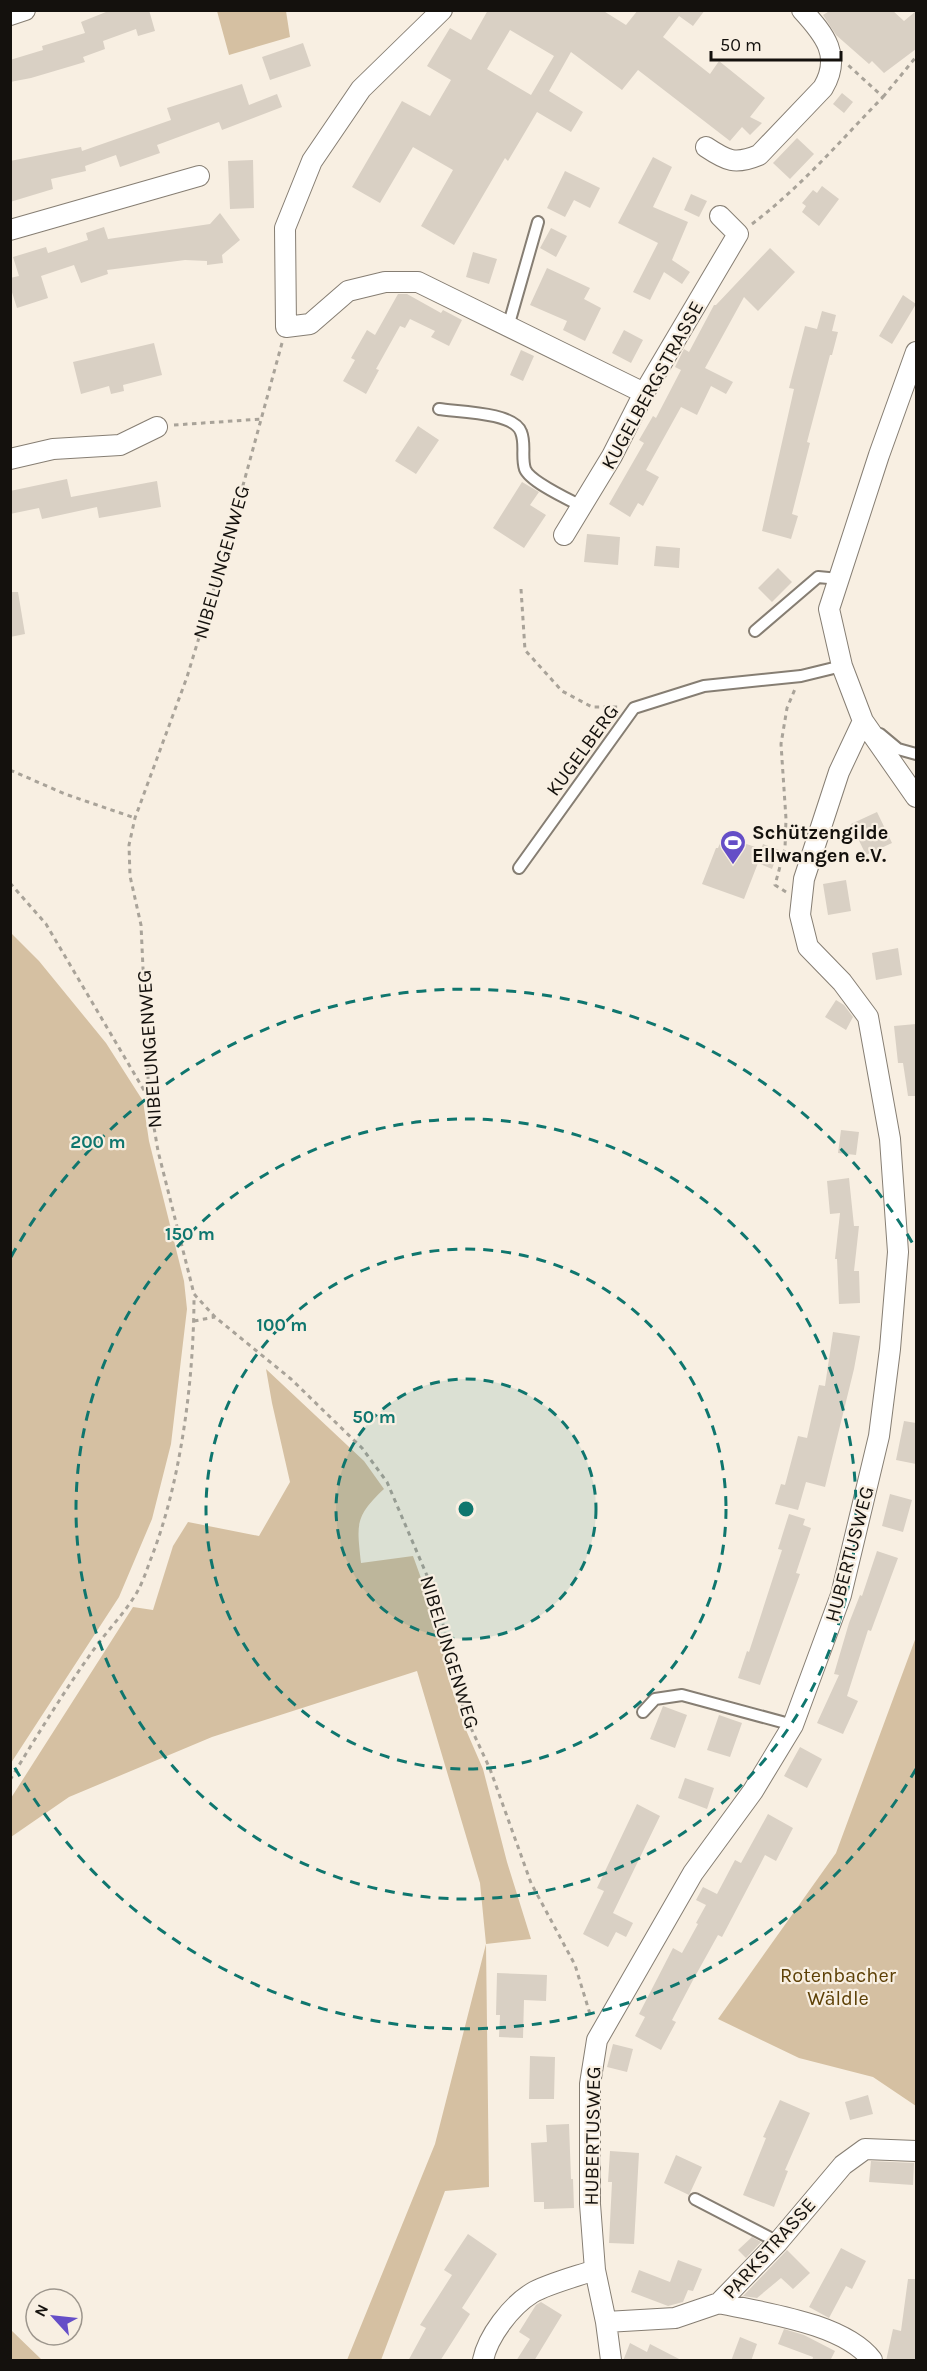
<svg xmlns="http://www.w3.org/2000/svg" width="927" height="2371" font-family="Karla,sans-serif">
<style>
.green{fill:#d5c0a2}
.building{fill:#d9d0c4;fill-rule:evenodd}
.lines{fill:none;stroke-linecap:round;stroke-linejoin:round}
.lane-casing{stroke:#867e73;stroke-width:14}
.street-casing{stroke:#867e73;stroke-width:22}
.path{stroke:#a9a399;stroke-width:3;stroke-dasharray:4.5 4.5;stroke-linecap:butt}
.lane{stroke:#fff;stroke-width:10}
.street{stroke:#fff;stroke-width:20}
.ring{fill:none;stroke:#0f766e;stroke-width:3;stroke-dasharray:10 8}
.labels{text-anchor:middle;stroke-width:4.5;stroke-linejoin:round;paint-order:stroke}
.street-label{font-size:20px;fill:#14110d;stroke:#f8efe2}
.poi-label{font-size:20px;font-weight:bold;fill:#14110d;stroke:#f8efe2;text-anchor:start}
.park-label{font-size:20px;fill:#5d4006;stroke:#f8efe2}
.centre{fill:#0f766e;stroke:#f8efe2;stroke-width:3}
.ring-label{font-size:18px;text-anchor:middle;font-weight:bold;fill:#0f766e;stroke:#f8efe2;stroke-width:4.5;stroke-linejoin:round;paint-order:stroke}
</style>
<rect width="100%" height="100%" fill="#f8efe2"/>
<path class="green" d="M217 11H286L290 37 229 55Z
M11 933 39 961 106 1043 143 1101 149 1141 184 1281 187 1309 171 1444 152 1519 119 1597 11 1763Z
M266 1369 364 1461 384 1489C354 1517 357 1525 361 1563L413 1556 437 1622 448 1678 466 1730 483 1769 507 1862 531 1939 486 1944 489 2187 445 2191 381 2360H347L435 2144 486 1944 480 1883 417 1671 212 1737 69 1797 11 1837V1798L133 1607 153 1610 173 1546 188 1522 259 1536 290 1482 272 1403Z
M916 1637V2106L873 2077 799 2058 718 2019 836 1853Z
M11 2330 42 2360H11Z"/>
<path class="building" d="M111 10H149L155 31 138 36 136 29 103 41 105 49 83 57 85 62 31 78 10 82V60L43 50 42 46 85 33 81 22Z
M488 10H602L626 25 638 10H705L693 26 679 16 663 37 710 74 719 61 765 98 750 117 762 123 750 135 742 127 730 141 638 70 622 90 571 52 549 91 583 112 571 132 537 112 508 161 505 158 454 245 421 226 453 170 413 147 380 203 352 187 402 101 430 116 451 80 427 66 450 28 471 40ZM510 30 554 56 531 95 487 69Z
M831 10H892L904 21 916 11V49L884 73 872 61 869 64 836 35 823 15Z
M303 43 311 66 270 80 262 57Z
M242 84 249 105 277 94 282 107 222 130 219 122 157 145 160 153 120 167 116 155 85 166 86 171 51 179 53 189 10 202V161L81 147 82 151 171 120 167 108Z
M842 93 853 102 844 113 833 104Z
M797 138 814 154 790 179 773 163Z
M653 157 672 167 653 207 688 222 672 260 690 272 682 284 664 272 650 300 633 292 658 243 618 223Z
M253 160 254 208 230 209 228 161Z
M565 171 600 188 590 208 574 200 565 217 547 208Z
M822 186 839 199 819 226 802 212 806 206 802 203 813 190 817 193Z
M691 194 707 201 699 217 684 210Z
M220 213 240 240 222 255 223 263 207 265V261L185 260 107 270 108 274 81 283 74 265 41 276 48 298 17 308 10 286V278L19 276 13 257 46 247 48 253 88 240 86 233 104 227 108 239 210 224Z
M551 228 567 236 556 257 540 248Z
M770 248 795 272 758 311 744 297 705 368 733 382 726 394 711 386 697 415 681 407 646 470 659 477 643 506 638 503 630 517 609 504 644 443 639 440 653 416 656 418 681 370 675 367 684 349 689 352 714 305H716Z
M473 252 497 259 489 284 466 277Z
M547 268 590 288 584 299 601 308 585 341 563 330 567 321 530 305Z
M398 294H407L441 313 443 310 462 320 449 346 431 337 435 331 410 319 405 328 400 326 376 369 379 370 366 394 343 381 355 360 351 358 367 330 375 335Z
M903 295 916 304 892 344 879 336Z
M822 311 836 315 832 331 838 332 832 355H830L807 442 810 443 792 514 798 516 791 539 762 531 794 389 789 388 805 326 817 329Z
M624 330 643 340 631 363 612 353Z
M154 343 162 375 123 385 124 391 111 394 109 386 81 394 73 362Z
M521 350 534 356 523 381 510 375Z
M418 426 439 440 416 474 395 461Z
M67 479 71 497 157 481 161 507 99 518 97 507 42 519 39 508 10 514V491Z
M522 482 539 492 530 505 546 515 524 548 493 528Z
M587 534 620 537 618 565 584 562Z
M656 546 680 548 679 568 654 566Z
M778 568 792 582 772 602 758 588Z
M10 592H18L25 634 10 637Z
M877 812 892 843 866 855 851 824Z
M723 836 761 849 763 844 779 850 772 869 758 863 744 899 702 884 716 848H718Z
M846 880 851 911 828 915 823 884Z
M898 948 902 975 876 980 872 953Z
M836 1000 844 1005 853 1017 846 1030 825 1017Z
M916 1024V1096H908L903 1063H898L894 1026Z
M841 1130 859 1132 856 1155 838 1153Z
M849 1178 854 1226H859L854 1271H859L860 1303 839 1304 837 1259H835L840 1213 830 1214 827 1181Z
M833 1332 860 1336 854 1369 825 1487 806 1482 798 1510 775 1504 781 1484 785 1485 798 1436 807 1438 819 1385 825 1386Z
M904 1421 916 1423V1464L896 1460Z
M890 1494 912 1500 903 1532 882 1526Z
M789 1514 805 1519 803 1525 811 1528 796 1573 800 1574 760 1685 738 1678 747 1651 749 1652 782 1550 778 1549Z
M877 1551 898 1558 871 1631 868 1630 847 1696 858 1701 843 1734 817 1723 839 1675 834 1674 849 1623 860 1595 862 1596Z
M663 1706 687 1715 675 1748 650 1739Z
M719 1715 742 1723 730 1757 707 1750Z
M800 1747 822 1759 807 1788 784 1776Z
M685 1778 714 1788 707 1809 678 1798Z
M637 1804 660 1816 613 1913 633 1923 626 1937 616 1932 608 1947 583 1934 604 1891 597 1888Z
M768 1814 793 1828 776 1861 765 1855 722 1937 718 1935 693 1980 672 2020 676 2022 661 2050 635 2036 645 2017 639 2014 673 1948 682 1953 698 1924 696 1923 706 1905 696 1900 703 1887 717 1894 735 1860 741 1863Z
M497 1973 547 1975 546 2001 524 2000 523 2038 499 2037 500 2015H496Z
M613 2044 633 2049 627 2072 607 2067Z
M530 2056 555 2057 554 2099H529Z
M868 2095 873 2114 850 2120 845 2102Z
M780 2100 810 2113 785 2170 788 2171 774 2207 743 2195 766 2138 763 2137Z
M569 2124 571 2179H573L574 2208 544 2209V2202H534L531 2143 547 2142 546 2125Z
M610 2151 639 2153 634 2244 609 2243 612 2182H608Z
M676 2155 702 2167 689 2195 664 2183Z
M871 2161 914 2163 913 2185 869 2182Z
M468 2234 497 2254 462 2308 470 2314 440 2361H408L426 2328 420 2325 452 2275 444 2270Z
M752 2237 761 2242 746 2258 738 2250Z
M841 2248 866 2261 852 2289 846 2286 829 2318 809 2307Z
M787 2250 810 2273 793 2289 781 2278 757 2298 743 2296Z
M678 2260 702 2269 693 2291 688 2290 683 2302 668 2306 631 2292 639 2270 670 2282Z
M908 2279H916V2361H886L893 2329 901 2331Z
M541 2302 562 2315 534 2361H516L530 2339 519 2332 536 2305Z
M784 2329 804 2335 835 2351 830 2361H812L813 2357 778 2344Z
M740 2337 757 2344 751 2361H731Z
M630 2343 647 2352 650 2344 683 2361H623Z"/>
<g class="lines">
<defs>
<path id="lane" d="M508 327 538 222
M439 409C458 412 514 412 521 432 526 444 521 457 525 469 530 482 570 500 583 507
M755 631 818 577 839 579
M880 734 898 749 916 754
M519 868 634 708 704 686 801 676 842 666
M643 1712 655 1699 682 1695 793 1725
M695 2199 778 2242"/>
<path id="street" d="M442 10 361 89 312 161 285 228 286 327 310 324 348 291 385 282H418L644 393
M10 15 25 10
M706 147C727 161 735 165 759 155L823 88C842 56 825 35 802 10
M10 230 199 176
M916 352 879 455 829 609 842 666 863 721 916 797
M10 459 53 449 120 445 157 427
M564 535 612 456 644 393 738 234 720 216
M719 2303C763 2313 844 2323 872 2360
M606 2322 675 2318 719 2303 778 2242 843 2165 865 2149 916 2151
M483 2360C488 2336 511 2306 532 2293 547 2284 578 2276 595 2270
M611 2360 606 2322 595 2270 590 2204V2084L597 2040 693 1873 753 1791 793 1725 841 1595 879 1436 890 1349 898 1252 890 1139 868 1017 842 982 808 947 800 915 804 879 839 772 863 721"/>
</defs>
<use href="#lane" class="lane-casing"/>
<use href="#street" class="street-casing"/>
<path class="path" d="M883 97 916 57
M752 224C801 187 841 140 883 97L848 65
M282 343 222 562 187 677 135 818 129 845 130 876 141 925 149 1098 158 1151 194 1294 215 1317 291 1379 362 1448 387 1482 437 1599 465 1715 490 1769 531 1883 575 1965 590 2014
M174 425 262 419
M521 589 525 650 562 691 592 707H618
M10 770 65 794 135 818
M10 883 46 924 148 1097
M786 892 775 885 785 848 786 819 781 744 787 708 795 689
M194 1321 215 1317
M10 1780C38 1734 66 1688 97 1645 110 1628 125 1612 136 1594 142 1584 146 1572 150 1561 181 1484 194 1378 194 1296"/>
<use href="#lane" class="lane"/>
<use href="#street" class="street"/>
</g>
<circle cx="466" cy="1509" r="130" fill="#0f766e" fill-opacity=".12"/>
<g class="ring">
<circle cx="466" cy="1509" r="130"/>
<circle cx="466" cy="1509" r="260"/>
<circle cx="466" cy="1509" r="390"/>
<path d="M916 1769A520 520 0 0 1 11 1761M11 1257A520 520 0 0 1 916 1249"/>
</g>
<defs>
<symbol id="stadium-pin" viewBox="-11 -11 22 30"><path d="M0 17L-7.5 6A9.5 9.5 0 1 1 7.5 6Z" fill="#654ec7" stroke="#f8efe2"/><path d="M0-5a6.5 5 0 1 0 0 10a6.5 5 0 1 0 0-10ZM-3.5-1.8h7v3.6h-7Z" fill="#fff"/></symbol>
</defs>
<g fill-rule="evenodd">
<use href="#stadium-pin" x="718" y="828" width="30" height="40"/>
</g>
<g class="labels">
<g class="street-label">
<text transform="translate(652 385) rotate(-61)" y="7">KUGELBERGSTRASSE</text>
<text transform="translate(221 562) rotate(-74)" y="7">NIBELUNGENWEG</text>
<text transform="translate(582 750) rotate(-54)" y="7">KUGELBERG</text>
<text transform="translate(149 1049) rotate(-94)" y="7">NIBELUNGENWEG</text>
<text transform="translate(849 1554) rotate(-75)" y="7">HUBERTUSWEG</text>
<text transform="translate(450 1652) rotate(73)" y="7">NIBELUNGENWEG</text>
<text transform="translate(592 2136) rotate(-89)" y="7">HUBERTUSWEG</text>
<text transform="translate(769 2248) rotate(-48)" y="7">PARKSTRASSE</text>
</g>
<g class="poi-label">
<text x="752" y="839">Schützengilde<tspan x="752" dy="23">Ellwangen e.V.</tspan></text>
</g>
<g class="park-label">
<text x="838" y="1982">Rotenbacher<tspan x="838" dy="23">Wäldle</tspan></text>
</g>
</g>
<circle cx="466" cy="1509" r="9" class="centre"/>
<g class="ring-label">
<text x="98" y="1148">200 m</text>
<text x="190" y="1240">150 m</text>
<text x="282" y="1331">100 m</text>
<text x="374" y="1423">50 m</text>
</g>
<rect width="927" height="2371" fill="none" stroke="#14110d" stroke-width="24"/>
<g transform="translate(54 2317) rotate(297)"><circle r="28" fill="#f8efe2" stroke="#9d968d" stroke-width="1.5"/>
<path d="M0-4.5L10 22L0 15L-10 22Z" fill="#654ec7"/>
<text y="-9" font-size="16" font-weight="bold" text-anchor="middle" fill="#14110d">N</text>
</g>
<path d="M711 51v9h130v-9" fill="none" stroke="#14110d" stroke-width="3"/>
<text x="720" y="51" font-size="18" fill="#14110d" stroke="#f8efe2" stroke-width="4.5" paint-order="stroke">50 m</text>
</svg>
